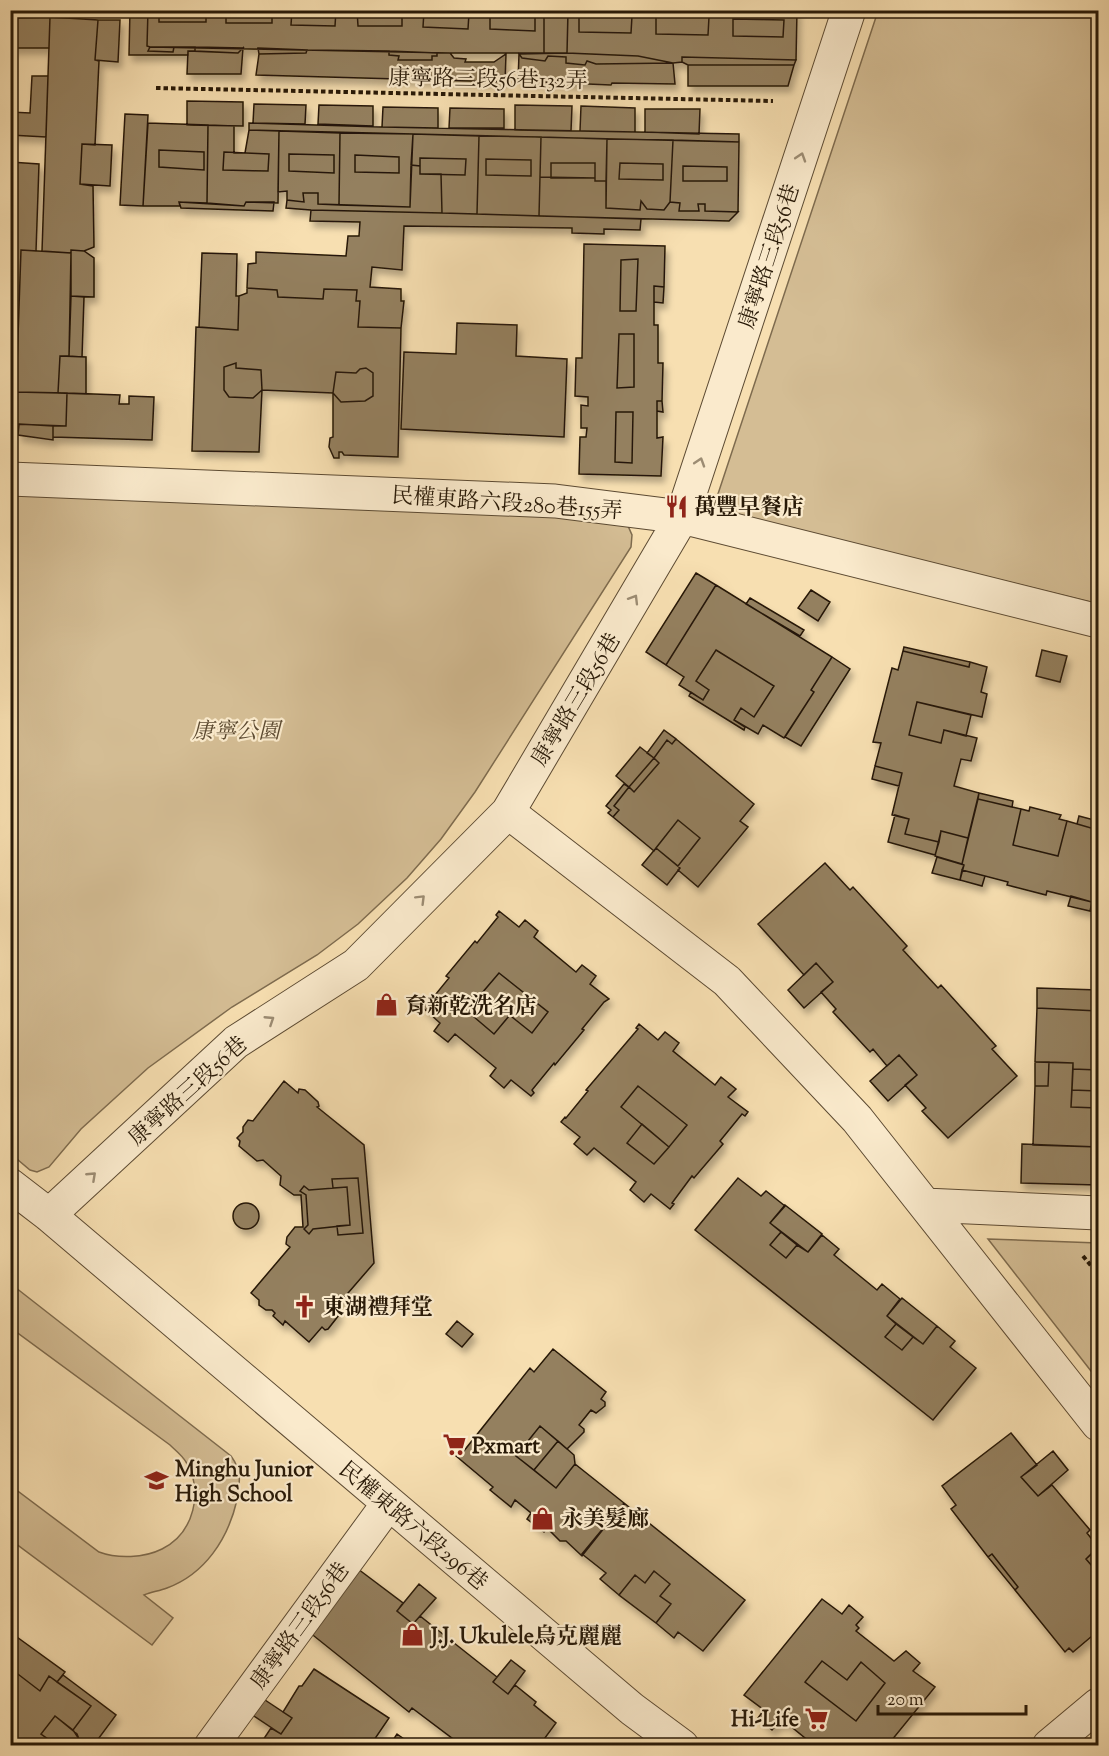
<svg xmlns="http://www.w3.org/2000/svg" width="1109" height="1756" font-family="'Sorts Mill Goudy','Noto Serif TC',serif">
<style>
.green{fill:#d4bd94;stroke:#7e6b4e;stroke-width:1.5}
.building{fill:#94805f;stroke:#281907;stroke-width:1.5;filter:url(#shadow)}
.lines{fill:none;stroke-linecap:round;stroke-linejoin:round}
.street-casing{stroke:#5c4a32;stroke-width:35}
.path{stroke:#281907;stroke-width:4;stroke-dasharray:4.5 3;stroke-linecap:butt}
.street{stroke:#faeacc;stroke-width:33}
.oneway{stroke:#9c8c73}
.labels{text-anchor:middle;stroke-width:4.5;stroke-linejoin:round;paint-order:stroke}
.street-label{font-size:22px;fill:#281907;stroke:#faeacc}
.poi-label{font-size:22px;font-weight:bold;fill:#281907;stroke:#faeacc;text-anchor:start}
.park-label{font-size:22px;font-style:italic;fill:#5c4a31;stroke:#faeacc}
</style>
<defs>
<filter id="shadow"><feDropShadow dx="3.5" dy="6" stdDeviation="3" flood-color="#0004"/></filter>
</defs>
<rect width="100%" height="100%" fill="#f7dfb1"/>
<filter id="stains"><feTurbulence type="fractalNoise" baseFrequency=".00333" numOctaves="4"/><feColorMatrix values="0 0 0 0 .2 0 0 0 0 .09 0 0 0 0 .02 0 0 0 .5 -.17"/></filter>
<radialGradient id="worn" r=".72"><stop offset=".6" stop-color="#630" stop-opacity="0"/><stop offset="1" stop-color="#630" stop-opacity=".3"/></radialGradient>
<path class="green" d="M878 11H1098V604L713 509Z
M11 495 595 518 628 526 632 535 631 547 475 792 441 839 407 878 358 924 317 955 232 1007 148 1068 81 1129 49 1167 37 1172 30 1170 11 1154Z
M988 1239 1098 1243V1380Z
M11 1284 231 1456C242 1471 240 1483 237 1500 228 1539 205 1574 167 1588 159 1591 151 1592 144 1595L173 1618 152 1645 11 1540V1486L99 1552C118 1559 144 1558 162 1549 194 1533 204 1491 186 1462 182 1455 175 1450 170 1445L11 1328Z"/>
<path class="building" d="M130 10H148L147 46 150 47 148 51 173 52 174 47H195V51H188V55H129Z
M148 10H544V53H450L150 47 147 46Z
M159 10H206V22H159Z
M226 10H272V23H226Z
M292 10H336L335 26 291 25Z
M357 10H402V26H358Z
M544 10H568L567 53H544Z
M568 10H606V13H568Z
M606 10H797L796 60 682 57V62L673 63 638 56 567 53 568 13H606Z
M424 11 469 13 468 29 423 27Z
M490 12 535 14V31L490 29Z
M579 15 632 16 631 33 579 32Z
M656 16 709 17 708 35 656 34Z
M50 17 49 48H10V18Z
M50 17 98 20 95 60 99 61 95 145 82 144 80 184 93 186 94 247 84 251 71 250V253L42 251Z
M733 19 784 20 783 37 733 36Z
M98 20H120L118 62 95 60Z
M150 47H174L173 52 148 51Z
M195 47 243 48 238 53 195 51Z
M243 48 241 74H187L188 51 238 53Z
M258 48 307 50 306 53 259 54Z
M307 50 389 51V55L399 56 398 60H432V56H437V53H450L454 58 466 59 465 62H494L506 54 505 82 256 75 259 54 306 53Z
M389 51 437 53V56H432V60H398L399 56 389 55Z
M567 53 638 56 673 63 596 64 587 61 585 65 566 63V57L548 56 545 61 522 58 519 54Z
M519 54 522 58 545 61 548 56 566 57V63L585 65 587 61 596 64 673 63 675 84 612 83 611 85 518 81Z
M682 57 796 60 794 65H688L682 62Z
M688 65H794L788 86H688Z
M32 76H48L46 137 10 135V112L30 113Z
M187 101 243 102V126L187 125Z
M254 104 306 105 305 124 253 123Z
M319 105 373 106V126L318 124Z
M515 105 572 106 571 131 515 130Z
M581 106 635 108V132L580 131Z
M383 107 438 108V128L382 127Z
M450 108 504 109V128H449Z
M645 109H700L699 134 645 132Z
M125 114 148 115 143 206 120 205Z
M148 123 208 125 207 203 179 202 180 206H143Z
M249 123 382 127 739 134V142L249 130Z
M208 125 234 126V153H245L249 130 279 131 278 203 246 202 244 206 207 203Z
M279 131 340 133 339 205 318 204V193H303L304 202 287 200V191L278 192Z
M340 133 413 134 410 207 339 205Z
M413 134 479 136 477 214 442 213 441 174H420V166L411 165Z
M479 136 541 137 539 216 477 214Z
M541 137 607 139 606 181H595V178L540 177Z
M607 139 673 140 670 202 664 210 647 209 641 201 640 210 606 208Z
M673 140 739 142 738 212 705 211V204H698L699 211H679L680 203 670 202Z
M82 144 112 145 110 186 80 184Z
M159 150 204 152V170L159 167Z
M224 152 269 154 268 171 223 170Z
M289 154 334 155V173L289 171Z
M355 155 399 157V173L355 172Z
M420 158 466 159 465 175 420 174Z
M486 159 531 160V176L486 175Z
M10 162 39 164 36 251 21 250 17 365H10Z
M551 163H595V178H551Z
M620 163 663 164V180L619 179Z
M411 165 420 166V174H441L442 213 311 210 286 208 287 200 304 202 303 193H318V204L410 207Z
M683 166 727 167V181H683Z
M540 177 595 178V181H606V208L640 210 641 201 647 209 664 210 670 202 680 203 679 211H699L698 204H705V211L738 212 729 221 539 216Z
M179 202 244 206 246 202H274L273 211 181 208Z
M311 210 442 213 641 219 640 230 604 229V234L572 233V228L404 226 402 270 372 267 370 287 401 289V301H404L401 328 358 327 360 301H356L357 290 324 289 323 299 278 297 277 290 247 288 248 264 256 263V252L346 256 348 236H359L360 222 310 221Z
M584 244 665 246 664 287 654 286V325H658V363H663L662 401H657V438L663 437 661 476 579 474 580 437H586L587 428H581V405L588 406V397L575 396 576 358H582Z
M21 250 71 253 69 356H60L58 393 16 392Z
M71 250 84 251 94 258V297L71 296Z
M202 253 237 254 236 296H239L238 330 199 327Z
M638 259 636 311H620L621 260Z
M654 286 664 287 663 303 654 302Z
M247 288 277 290 278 297 323 299 324 289 357 290 356 301H360L358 327 401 328 398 457 344 455 342 452H339V458H334L329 447 330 438 333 437V393L262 390 259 452 192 451 196 327 238 330 239 296 247 293Z
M71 296 84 297 82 357 69 356Z
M457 323 517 325 516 356 567 359 564 437 401 429 404 352 456 354Z
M619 334H634V387L617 388Z
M60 356 86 357V394L58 393Z
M236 363V368L261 370 262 390 253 398 229 397 224 390V367Z
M366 368 373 373V396L365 401 341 402 333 393 336 372 356 373 360 369Z
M16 392 67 393 66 426 13 424Z
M67 393 120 395 119 404H129V396L154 397 152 440 53 437V426H66Z
M657 401H662L663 412 657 411Z
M616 412H633L632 463 615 462Z
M19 424 53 426V440L18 435Z
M696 573 716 585 666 665 646 652Z
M716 585 832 657 811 690 814 692 784 738 763 725 758 734 734 720 741 708 754 717 774 686 716 650 696 681 709 690 703 700 679 685 684 677 666 665Z
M811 590 830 602 818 621 798 608Z
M750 598 804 630 800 636 746 604Z
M904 647 970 662 969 667 903 651Z
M716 650 774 686 754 717 741 708 734 720 745 727 744 730 689 696 691 692 703 700 709 690 696 681Z
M1042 650 1067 656 1060 682 1036 676Z
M903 651 969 667 970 662 987 667 981 692 987 694 982 717 917 702 909 735 941 743 944 730 977 738 971 761 961 759 954 786 979 793 968 838 941 831 939 842 905 834 909 819 892 815 902 773 875 766 881 743 873 742 892 668 898 670Z
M832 657 850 669 801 746 785 737 814 692 811 690Z
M917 702 971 715 966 736 944 730 941 743 909 735Z
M664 730 676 739 672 744 667 740 654 758 647 753Z
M676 739 754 804 740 821 748 827 698 887 678 870 680 868 656 848 654 851 613 817 619 810 614 806 629 787 634 792 659 763 654 758 667 740 672 744Z
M640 747 654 758 629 787 616 776Z
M654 758 659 763 634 792 629 787Z
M875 766 902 773 899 786 872 779Z
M624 784 629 787 614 806 619 810 613 817 608 813 611 810 606 806Z
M979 793 1013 801 1012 807 978 799Z
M978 799 1021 809 1013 845 1058 856 1067 821 1098 830V878L1092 902 1047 891 1046 895 1007 885 1008 882 962 870 964 865 962 864Z
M1030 807 1061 815 1059 819 1067 821 1058 856 1013 845 1021 809 1029 811Z
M895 815 909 819 905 834 939 842 935 855 888 842Z
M1079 816 1098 821V830L1077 824Z
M678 820 700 838 678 866 656 848Z
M941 831 968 838 962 864 935 856Z
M656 848 680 868 667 885 642 865Z
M937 857 964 865 960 880 932 873Z
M825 863 850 890 853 887 907 946 903 950 938 988 941 985 996 1046 992 1049 1017 1076 948 1138 922 1111 926 1108 905 1085 917 1075 899 1055 887 1066 873 1049 870 1052 833 1012 836 1009 821 992 833 982 816 963 804 975 758 924Z
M962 870 985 876 982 886 960 880Z
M1071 896 1092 902 1090 911 1068 906Z
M1094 898 1098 899V913L1090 911Z
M499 911 519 927 525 920 538 931 534 937 576 972 582 965 596 976 590 984 609 999 604 1002 582 1029 584 1030 555 1065 554 1063 532 1090 534 1093 531 1096 511 1080 504 1088 490 1076 496 1068 455 1034 448 1042 434 1031 440 1023 422 1007 425 1003 427 1005 449 978 446 976 475 941 477 943 498 917 496 915Z
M816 963 833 982 804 1008 788 990Z
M499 973 548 1012 532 1033 482 993Z
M1037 988 1098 990V1011L1037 1008Z
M482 993 509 1016 494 1034 467 1011Z
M1037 1008 1098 1011V1070L1073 1069V1063L1035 1062Z
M639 1024 658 1040 665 1032 679 1043 673 1051 715 1085 721 1077 736 1089 728 1097 748 1112 745 1116 742 1114 720 1141 723 1144 694 1178 692 1176 672 1203 674 1204 670 1209 651 1194 644 1202 630 1190 636 1182 594 1148 587 1155 574 1144 580 1137 561 1122 565 1117 566 1118 588 1091 586 1090 638 1029 636 1028Z
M899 1055 917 1075 888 1101 870 1081Z
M1035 1062H1049L1048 1086H1035Z
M1049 1062 1073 1063 1071 1107 1098 1108V1147L1033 1145 1035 1086H1048Z
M1073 1069 1098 1070V1091L1072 1090Z
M284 1081 298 1093 299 1089 305 1090 318 1102 319 1106 317 1107 364 1145 374 1263 336 1307 339 1315 328 1329 325 1330 322 1327 309 1342 285 1321 283 1325 273 1316 275 1313 272 1310H266L259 1305V1300L251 1293 290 1247 286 1244 287 1237 295 1227H303L301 1195H294L280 1185 281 1176 263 1160 257 1161 239 1146 240 1141 237 1138 243 1132V1127L248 1120 253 1121Z
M638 1086 687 1125 669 1147 621 1107Z
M1072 1090 1098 1091V1108L1071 1107Z
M642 1124 669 1147 654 1164 627 1143Z
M1022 1144 1098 1147V1185L1021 1183Z
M358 1178 363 1233 338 1235 337 1226 350 1225 347 1187 333 1188 332 1179Z
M738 1178 761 1196 766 1191 785 1206 770 1223 781 1232 770 1245 786 1258 797 1245 808 1252 822 1235 839 1249 834 1255 877 1290 882 1284 900 1299 887 1316 896 1324 885 1337 902 1350 913 1337 923 1344 937 1326 955 1341 950 1347 976 1368 933 1420 695 1230Z
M304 1186 309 1190 347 1187 350 1225 313 1229 309 1234 304 1229 308 1225 306 1195 300 1191Z
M233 1216a13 13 0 1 1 26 0a13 13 0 1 1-26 0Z
M785 1205 822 1234 808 1252 770 1223Z
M781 1232 797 1245 786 1258 770 1245Z
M902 1298 937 1326 923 1344 887 1316Z
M457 1321 473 1334 462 1347 446 1334Z
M896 1324 913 1337 902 1350 885 1337Z
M553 1349 606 1392 601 1399 605 1402V1406L596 1413 591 1410 579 1425 584 1429V1432L567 1449 540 1426 516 1456 556 1488 575 1464 624 1503 582 1556 566 1541H560L547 1528 544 1532 527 1519 531 1513 515 1500 511 1507 490 1490 493 1487 456 1456 462 1450 463 1452 530 1368 534 1372Z
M540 1426 558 1441 534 1470 516 1456Z
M1011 1433 1037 1465 1021 1477 1038 1496 1052 1485 1090 1530 1087 1533 1098 1547 1086 1559 1098 1573V1631L1073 1652 1069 1648 1065 1652 1015 1590 1018 1587 992 1554 988 1557 951 1509 956 1505 942 1486Z
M558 1441 574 1455 575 1464 556 1488 534 1470Z
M1053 1451 1068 1470 1038 1496 1021 1477Z
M624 1503 745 1600 703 1651 678 1632 674 1638 656 1623 671 1604 660 1596 670 1584 654 1571 645 1583 635 1575 619 1595 600 1579 606 1573 582 1554Z
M1098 1548V1573L1086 1559Z
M992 1554 1018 1587 1015 1590 988 1557Z
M358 1569 403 1603 397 1611 413 1624 420 1616 497 1677 493 1682 508 1694 515 1685 536 1702 534 1705 556 1723 539 1746H454L457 1742 412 1708 409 1712 309 1632Z
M654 1571 670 1584 660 1596 671 1604 656 1623 619 1595 635 1575 645 1583Z
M419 1584 436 1598 413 1624 397 1611Z
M822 1599 842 1614 849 1605 863 1617 856 1625 859 1628 856 1631 894 1661 906 1651 920 1663 913 1671 935 1687 887 1746H815L784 1721 782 1725 779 1722 772 1730 758 1718 764 1710 744 1695Z
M10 1632 65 1672 57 1682 49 1676 40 1691 10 1668Z
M511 1660 525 1671 508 1694 493 1682Z
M822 1661 847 1680 861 1662 885 1683 856 1721 805 1682Z
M10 1668 40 1691 49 1676 91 1706 73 1730 55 1716 41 1734 58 1746H10Z
M314 1669 389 1718 370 1746H259L271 1728 281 1734 292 1718 283 1712 299 1686H302Z
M63 1675 116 1715 93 1746H77L79 1739 73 1730 91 1706 57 1682Z
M262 1698 292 1718 281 1734 251 1714Z
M55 1716 77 1734 79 1739 77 1746H58L41 1734Z
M397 1734 414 1746H389Z"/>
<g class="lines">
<defs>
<path id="street" d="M10 479 555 501 682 517 1098 621
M508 812 727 981 857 1119 1098 1424
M10 1185 49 1215 632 1709 682 1746
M925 1205 1098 1213
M49 1215 236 1042 356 965 508 812 682 517 849 10
M211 1746 388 1504
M1049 1746 1098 1705"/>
</defs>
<use href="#street" class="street-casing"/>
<path class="path" d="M156 88 773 101
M1083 1256 1098 1274"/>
<use href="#street" class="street"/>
</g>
<defs><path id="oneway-chevron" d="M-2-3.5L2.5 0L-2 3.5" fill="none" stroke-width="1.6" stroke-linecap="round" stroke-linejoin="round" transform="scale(1.5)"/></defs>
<g class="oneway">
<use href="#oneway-chevron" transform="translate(801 157) rotate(-72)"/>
<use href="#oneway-chevron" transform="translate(700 462) rotate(-72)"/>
<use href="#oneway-chevron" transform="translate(634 599) rotate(-59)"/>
<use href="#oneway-chevron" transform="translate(421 899) rotate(-45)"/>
<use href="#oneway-chevron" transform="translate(270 1020) rotate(-33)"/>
<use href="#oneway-chevron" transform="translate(92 1176) rotate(-43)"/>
</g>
<defs>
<symbol id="restaurant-bare" viewBox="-9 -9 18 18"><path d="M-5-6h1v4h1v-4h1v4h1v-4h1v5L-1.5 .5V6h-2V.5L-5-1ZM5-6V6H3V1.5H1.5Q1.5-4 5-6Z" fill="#8f2418" stroke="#faeacc" stroke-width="2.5" paint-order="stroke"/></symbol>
<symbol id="shop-bare" viewBox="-9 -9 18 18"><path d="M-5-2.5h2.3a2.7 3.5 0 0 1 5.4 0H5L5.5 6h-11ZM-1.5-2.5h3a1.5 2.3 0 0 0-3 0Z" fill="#8f2418" stroke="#faeacc" stroke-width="2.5" paint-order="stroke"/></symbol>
<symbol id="church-bare" viewBox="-9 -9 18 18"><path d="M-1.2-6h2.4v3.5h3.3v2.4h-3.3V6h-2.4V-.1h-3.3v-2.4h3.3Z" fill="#8f2418" stroke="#faeacc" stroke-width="2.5" paint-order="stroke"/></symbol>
<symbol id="supermarket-bare" viewBox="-9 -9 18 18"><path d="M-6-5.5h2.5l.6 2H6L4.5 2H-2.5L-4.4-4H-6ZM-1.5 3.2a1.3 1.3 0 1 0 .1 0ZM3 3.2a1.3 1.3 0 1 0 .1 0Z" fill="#8f2418" stroke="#faeacc" stroke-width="2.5" paint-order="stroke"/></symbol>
<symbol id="school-bare" viewBox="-9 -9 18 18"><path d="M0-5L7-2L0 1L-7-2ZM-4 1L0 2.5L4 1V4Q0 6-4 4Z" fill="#8f2418" stroke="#faeacc" stroke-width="2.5" paint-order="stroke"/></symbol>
</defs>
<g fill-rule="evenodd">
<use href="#restaurant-bare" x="660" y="490" width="33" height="33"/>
<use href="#shop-bare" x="370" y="988" width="33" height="33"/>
<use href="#church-bare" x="288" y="1290" width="33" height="33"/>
<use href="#supermarket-bare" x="438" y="1428" width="33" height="33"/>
<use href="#school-bare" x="140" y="1464" width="33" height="33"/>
<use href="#shop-bare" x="526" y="1502" width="33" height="33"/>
<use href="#shop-bare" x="396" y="1618" width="33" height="33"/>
<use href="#supermarket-bare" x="800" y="1702" width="33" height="33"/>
</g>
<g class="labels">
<g class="street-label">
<text transform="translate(488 78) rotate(1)" y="8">康寧路三段56巷132弄</text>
<text transform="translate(768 256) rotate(-72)" y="8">康寧路三段56巷</text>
<text transform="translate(507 502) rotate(4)" y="8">民權東路六段280巷155弄</text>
<text transform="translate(575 699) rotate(-59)" y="8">康寧路三段56巷</text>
<text transform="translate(187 1090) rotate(-42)" y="8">康寧路三段56巷</text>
<text transform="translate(414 1525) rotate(40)" y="8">民權東路六段296巷</text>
<text transform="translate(299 1625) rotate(-54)" y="8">康寧路三段56巷</text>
</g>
<g class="poi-label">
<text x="694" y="514">萬豐早餐店</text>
<text x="405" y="1013">育新乾洗名店</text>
<text x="323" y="1314">東湖禮拜堂</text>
<text x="472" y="1453">Pxmart</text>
<text x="175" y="1476">Minghu Junior<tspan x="175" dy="25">High School</tspan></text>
<text x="561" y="1526">永美髮廊</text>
<text x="431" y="1643">J.J. Ukulele烏克麗麗</text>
<text x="799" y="1726" text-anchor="end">Hi-Life</text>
</g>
<g class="park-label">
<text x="236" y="738">康寧公園</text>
</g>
</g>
<rect width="1109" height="1756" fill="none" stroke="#f7dfb1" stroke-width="36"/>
<rect x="12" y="12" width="1085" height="1732" fill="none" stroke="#281907" stroke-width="3"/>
<rect x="18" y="18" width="1073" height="1720" fill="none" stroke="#281907" stroke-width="1.5"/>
<path d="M878 1705v9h148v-9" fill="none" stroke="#281907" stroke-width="3"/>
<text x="887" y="1705" font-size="18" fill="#281907" stroke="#faeacc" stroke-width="4.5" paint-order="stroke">20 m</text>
<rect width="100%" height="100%" filter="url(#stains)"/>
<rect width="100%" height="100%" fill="url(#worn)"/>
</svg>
